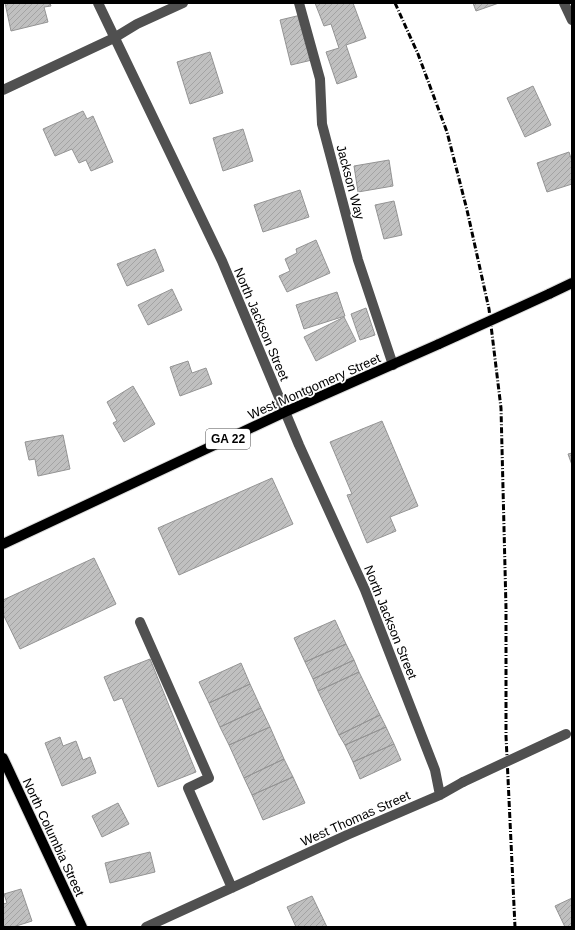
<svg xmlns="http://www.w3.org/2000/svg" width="575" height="930" font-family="Arial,sans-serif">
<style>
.building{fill:url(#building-hatch);stroke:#949494}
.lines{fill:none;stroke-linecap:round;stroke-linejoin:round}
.major-casing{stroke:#dbdbdb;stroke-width:12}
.minor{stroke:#505050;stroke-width:10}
.major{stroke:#000;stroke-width:10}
.rail{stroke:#000;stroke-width:3;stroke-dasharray:6 2 1 2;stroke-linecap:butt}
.major-bridge-casing{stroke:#dbdbdb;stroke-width:12;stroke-linecap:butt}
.minor-bridge{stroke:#505050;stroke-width:10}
.major-bridge{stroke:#000;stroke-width:10}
.labels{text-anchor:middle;stroke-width:3.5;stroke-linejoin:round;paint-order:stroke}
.shield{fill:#fff;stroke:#4c4c4c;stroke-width:1}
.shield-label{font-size:12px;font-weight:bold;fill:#000}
.street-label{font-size:13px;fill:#000;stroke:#fff}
</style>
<defs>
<pattern id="building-hatch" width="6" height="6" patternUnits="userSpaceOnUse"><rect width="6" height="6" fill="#c0c0c0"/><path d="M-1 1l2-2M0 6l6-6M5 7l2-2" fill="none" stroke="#a3a3a3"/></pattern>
</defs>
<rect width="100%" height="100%" fill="#fff"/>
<path class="building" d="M5 3H50L51 6 44 7 48 22 11 31Z
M315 3H353L366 38 346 45 357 77 337 84 326 52 339 48 331 24 324 26Z
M473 3H499L476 11Z
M301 15 312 60 291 65 280 20Z
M210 52 223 93 190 104 177 62Z
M533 86 551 125 525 137 507 98Z
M83 111 87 119 93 116 113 162 91 171 86 160 79 163 72 149 55 156 43 129Z
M243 129 253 161 223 171 213 138Z
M569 152 572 161V184L547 192 537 163Z
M389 160 393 186 358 192 354 166Z
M300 190 309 217 263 232 254 205Z
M394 201 402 235 384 239 375 205Z
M316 240 330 273 287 292 279 276 290 271 285 259 297 253 296 249Z
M155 249 164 271 127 286 117 264Z
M172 289 182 310 148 325 138 305Z
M337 292 345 316 304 329 296 305Z
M366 308 375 335 360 340 351 314Z
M344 317 356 341 316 361 304 337Z
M188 361 192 373 206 368 212 384 180 396 170 367Z
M133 386 155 424 124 442 113 423 117 421 107 402Z
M382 421 418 506 390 517 396 531 367 543 347 495 352 494 330 442Z
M63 435 70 469 38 476 35 459 29 460 25 442Z
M572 453V465L568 454Z
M272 478 293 524 179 575 158 528Z
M94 558 116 604 20 649 3 614V600Z
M335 620 346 644 305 662 294 638Z
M346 644 354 660 313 679 305 662Z
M150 659 196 772 158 787 122 698 114 701 104 677Z
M354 660 359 672 318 691 313 679Z
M241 663 250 684 209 703 199 682Z
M359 672 380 715 339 735 318 691Z
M250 684 261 708 220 727 209 703Z
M261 708 270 727 229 745 220 727Z
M380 715 386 727 345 745 339 735Z
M270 727 284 759 244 778 229 745Z
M386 727 394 744 353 762 345 745Z
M60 737 63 746 76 741 83 760 90 757 96 773 62 786 45 743Z
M394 744 401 760 360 779 353 762Z
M284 759 293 777 252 795 244 778Z
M293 777 305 803 263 820 252 795Z
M118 803 129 824 102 837 92 816Z
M150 852 155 872 110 883 105 863Z
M21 889 32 921 13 927H3V904L7 903 4 894Z
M312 896 327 927H296L287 907Z
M572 898V927H565L555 906Z"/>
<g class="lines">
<defs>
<path id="major" d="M549 294 572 283
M3 544 285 412 439 344
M3 758 82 927"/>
</defs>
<use href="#major" class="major-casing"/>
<path class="minor" d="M98 3 222 261 299 445 365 590 435 770 440 795
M299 3 320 79 322 124 358 260 393 365
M564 3 572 20
M3 90 114 38 137 24 183 3
M140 622 209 778 188 788 232 888
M146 927 347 835 440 795 463 782"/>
<use href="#major" class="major"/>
<path class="rail" d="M395 3 418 54 447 132 467 210 489 309 501 408 506 608V736L515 927"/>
<defs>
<path id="major-bridge" d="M439 344 549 294"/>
</defs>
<use href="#major-bridge" class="major-bridge-casing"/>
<path class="minor-bridge" d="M463 782 566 734"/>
<use href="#major-bridge" class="major-bridge"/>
</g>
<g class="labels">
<rect class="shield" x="206" y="429" width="44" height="20" rx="3"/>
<g class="shield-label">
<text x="228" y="443">GA 22</text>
</g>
<g class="street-label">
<text transform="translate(351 182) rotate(75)" y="5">Jackson Way</text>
<text transform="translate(262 324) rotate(67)" y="5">North Jackson Street</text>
<text transform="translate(314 386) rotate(-24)" y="5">West Montgomery Street</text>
<text transform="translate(391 622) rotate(68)" y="5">North Jackson Street</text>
<text transform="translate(355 818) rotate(-24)" y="5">West Thomas Street</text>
<text transform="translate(54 837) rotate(65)" y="5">North Columbia Street</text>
</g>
</g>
<rect width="575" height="930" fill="none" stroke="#000000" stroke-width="8"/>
</svg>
